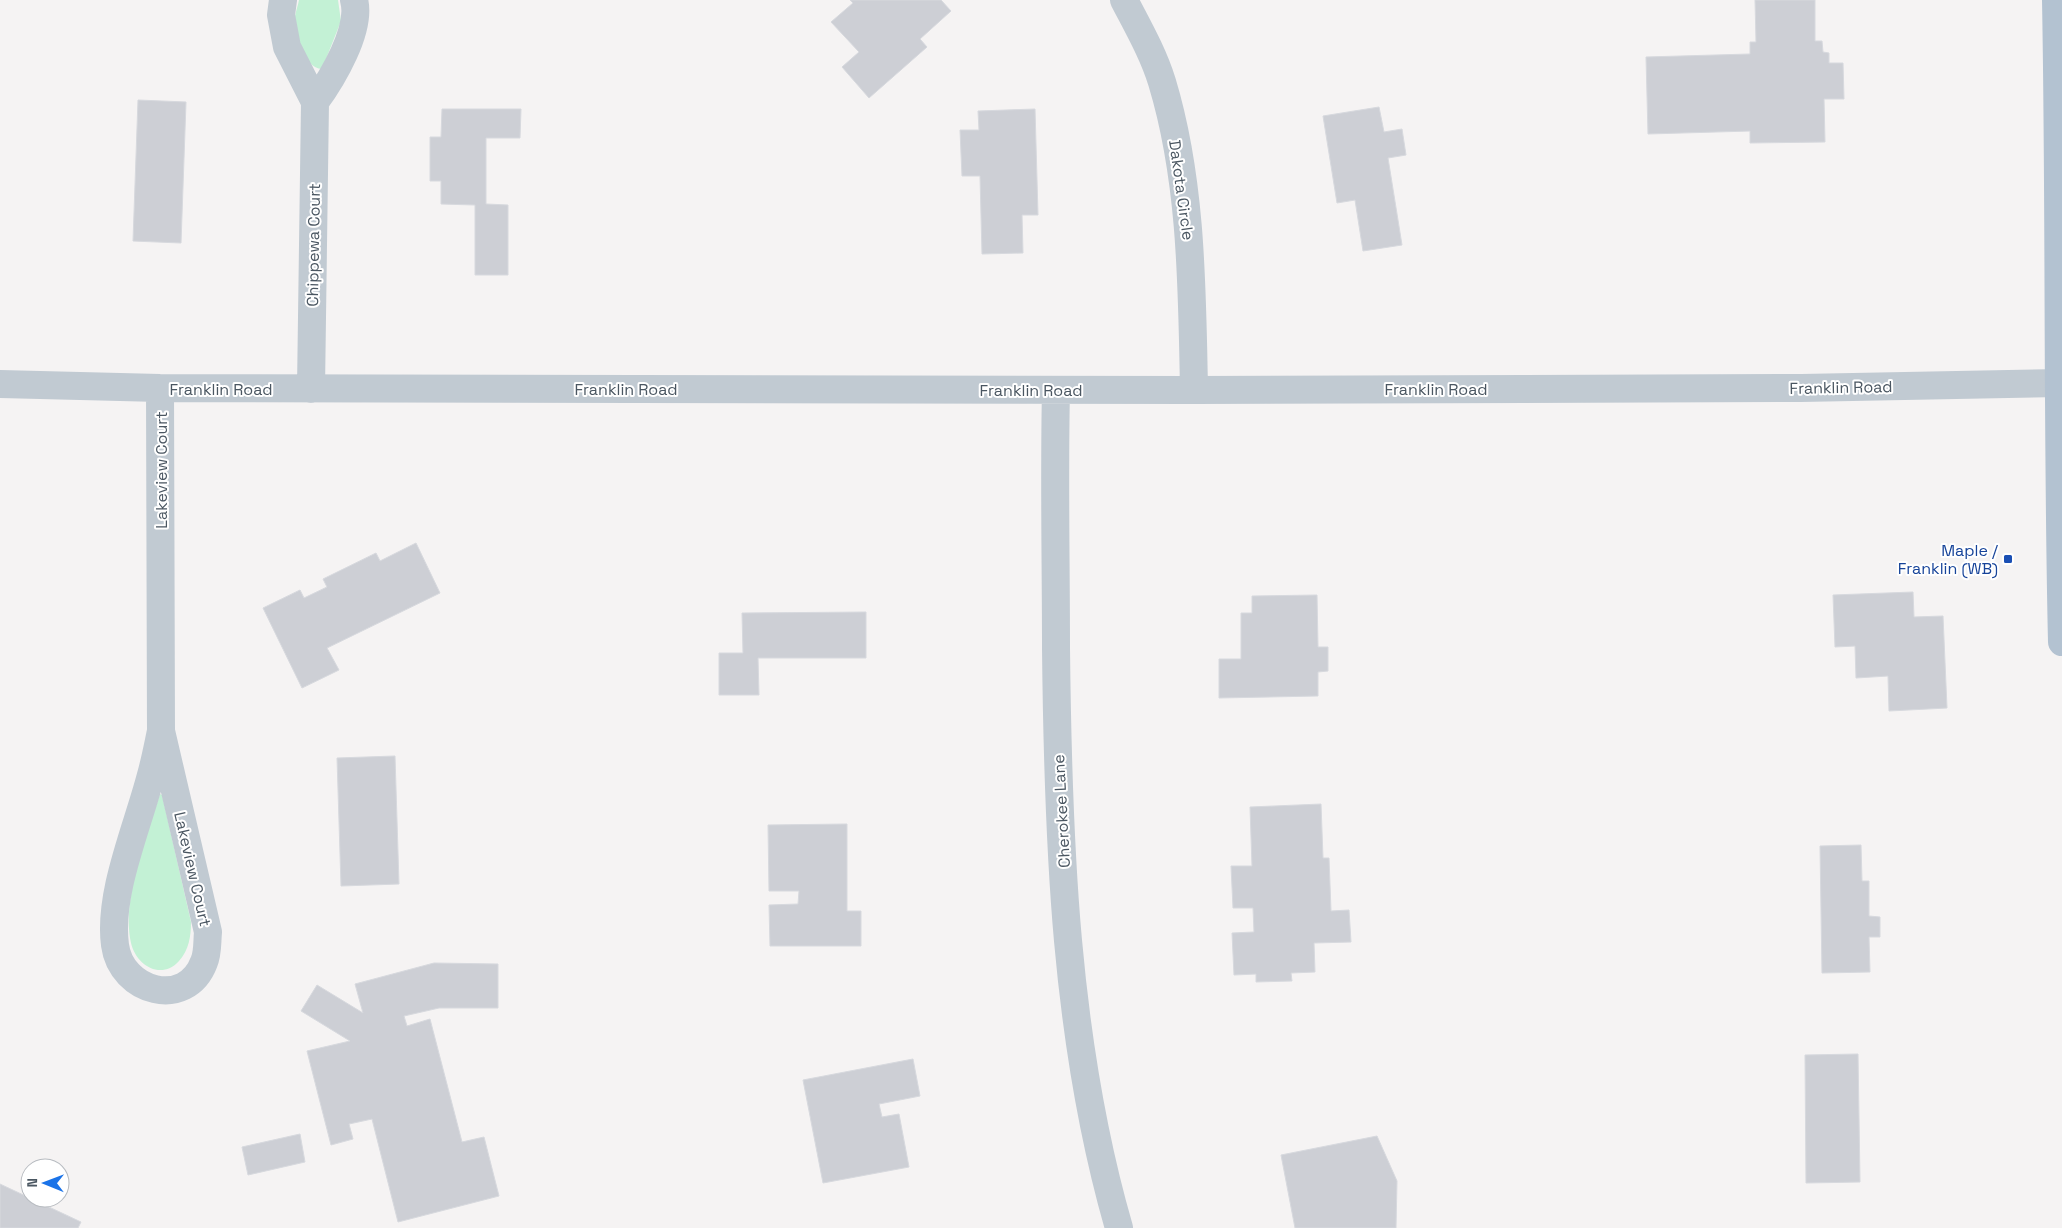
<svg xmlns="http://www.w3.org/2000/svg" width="2062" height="1228" font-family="'Space Grotesk',sans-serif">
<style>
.green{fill:#c3f1d5}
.building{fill:#cdcfd5;stroke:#d7d9de}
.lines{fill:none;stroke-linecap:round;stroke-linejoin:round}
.minor{stroke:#c1cad2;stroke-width:28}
.major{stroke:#b3c2d1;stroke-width:28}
.transit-dot{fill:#1a4fb4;stroke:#fff;stroke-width:2}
.labels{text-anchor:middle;stroke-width:4;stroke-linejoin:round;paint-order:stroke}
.street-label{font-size:16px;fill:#4a5661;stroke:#fff}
.transit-label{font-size:16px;fill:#164399;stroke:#fff;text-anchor:end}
</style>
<rect width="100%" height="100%" fill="#f5f3f3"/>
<path class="green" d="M299 0H338L341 21 322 69C303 68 294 31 295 16 296 11 298 5 299 0Z
M160 794 162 795 191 922C191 936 189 950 179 961 161 981 136 965 131 943 121 900 147 835 160 794Z"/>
<path class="building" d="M850 0H941L951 11 920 39 927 47 869 98 842 67 859 52 831 22 853 3Z
M1755 0H1815V41H1822L1823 52 1829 53V63H1843L1844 99H1824L1825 142 1750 143V131L1648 134 1646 57 1750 54V42H1756Z
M138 100 186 102 181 243 133 241Z
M1379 107 1384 132 1402 129 1406 155 1388 158 1402 245 1363 251 1355 200 1337 203 1323 116Z
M442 109H521L520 138H486V204L508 205V275H475V205L441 204V181H430V137H441Z
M1035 109 1038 215H1022L1023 253 982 254 980 176H962L960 130H979L978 111Z
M416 543 440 593 327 648 339 670 302 688 263 608 300 590 304 598 327 587 323 579 376 553 380 561Z
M1913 592 1914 617 1943 616 1947 708 1889 711 1888 676 1856 678 1855 646 1835 647 1833 595Z
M1317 595 1318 647H1328V671L1318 672V696L1219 698V659H1241V613H1252V596Z
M866 612V658H758L759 695H719V653H743L742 613Z
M395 756 399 884 341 886 337 758Z
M1321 804 1323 858H1329L1331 911 1349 910 1351 942 1314 943 1315 972 1291 973 1292 981 1256 982V974L1234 975 1232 933 1254 932 1253 908H1233L1231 866H1252L1250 807Z
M847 824V911H861V946H770L769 905 798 904 799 891H769L768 825Z
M1861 845 1862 881H1869V916L1880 917V937H1869L1870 972 1822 973 1820 846Z
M434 963 498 964V1008H439L404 1016 407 1026 430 1019 462 1142 484 1137 499 1196 398 1222 372 1119 349 1124 353 1139 331 1145 307 1051 350 1041 301 1011 317 985 363 1013 355 984Z
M1858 1054 1860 1182 1806 1183 1805 1055Z
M913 1059 920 1096 879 1104 882 1117 899 1114 909 1167 823 1183 803 1080Z
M300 1134 305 1162 248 1175 242 1147Z
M1377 1136 1397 1181 1396 1228H1295L1281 1155Z
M0 1184 81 1222 78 1228H0Z"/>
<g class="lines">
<path class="minor" d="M283 0 281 15 287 47 315 102 311 389
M1124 0C1138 27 1153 53 1162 82 1192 181 1192 289 1194 390
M315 102C332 79 362 29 354 0
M0 384 160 388 1194 390 1801 388 2062 383
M160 388 161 731C158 745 155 761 151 775 138 826 108 893 115 945 121 992 186 1010 204 962 208 953 207 942 208 932L161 731
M1056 390C1054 476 1056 562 1056 648 1058 842 1065 1041 1119 1228"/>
<path class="major" d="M2056 0C2060 214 2057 428 2062 642"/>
</g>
<rect class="transit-dot" x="2003" y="554" width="10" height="10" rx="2.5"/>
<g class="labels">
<g class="street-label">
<text transform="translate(1182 190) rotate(82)" y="6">Dakota Circle</text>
<text transform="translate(313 245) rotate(-89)" y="6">Chippewa Court</text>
<text transform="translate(1841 387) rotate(-1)" y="6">Franklin Road</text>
<text x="221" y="395">Franklin Road</text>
<text x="626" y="395">Franklin Road</text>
<text x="1436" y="395">Franklin Road</text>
<text x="1031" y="396">Franklin Road</text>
<text transform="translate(161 470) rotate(-90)" y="6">Lakeview Court</text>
<text transform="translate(1061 811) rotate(-93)" y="6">Cherokee Lane</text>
<text transform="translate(193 869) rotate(77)" y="6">Lakeview Court</text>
</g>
<g class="transit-label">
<text x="1998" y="556">Maple /<tspan x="1998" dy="18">Franklin (WB)</tspan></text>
</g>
</g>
<g transform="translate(45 1183) rotate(271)"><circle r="24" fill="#ffffff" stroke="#b7bbc0"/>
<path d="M0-4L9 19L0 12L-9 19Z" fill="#1a73e8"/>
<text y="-8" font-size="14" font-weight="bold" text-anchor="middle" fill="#4a5661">N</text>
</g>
</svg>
